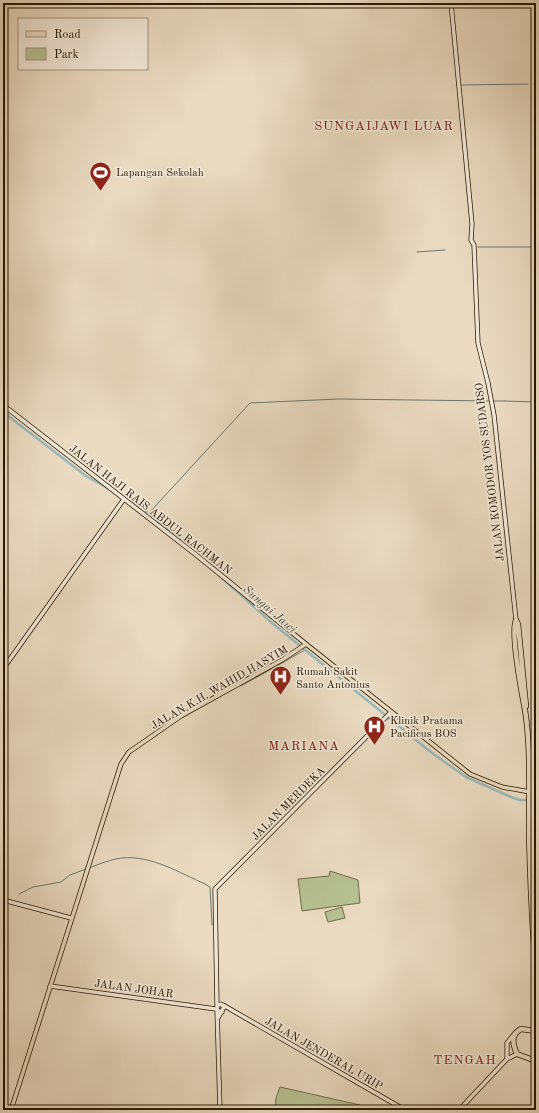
<svg xmlns="http://www.w3.org/2000/svg" width="539" height="1113" font-family="'Old Standard TT',serif">
<style>
.green{fill:#b6c093;stroke:#6f6c4a}
.lines{fill:none;stroke-linecap:round;stroke-linejoin:round}
.stream{stroke:#6c7970;stroke-width:1}
.canal{stroke:#9ab9ba;stroke-width:2.5}
.secondary-casing{stroke:#281801;stroke-width:5}
.primary-casing{stroke:#281801;stroke-width:5}
.highway-casing{stroke:#281801;stroke-width:6}
.secondary{stroke:#f1e7d7;stroke-width:3.5}
.primary{stroke:#e9dac1;stroke-width:3.5}
.highway{stroke:#e9dac1;stroke-width:4.5}
.labels{text-anchor:middle;stroke-width:3.5;stroke-linejoin:round;paint-order:stroke}
.poi-label{font-size:11px;fill:#281801;stroke:#f1e7d7;text-anchor:start}
.street-label{font-size:11px;fill:#281801;stroke:#f1e7d7}
.water-label{font-size:12px;font-style:italic;fill:#505042;stroke:#f1e7d7}
.quarter-label{font-size:13px;letter-spacing:1px;fill:#7a1f14;stroke:#f1e7d7}
</style>
<rect width="100%" height="100%" fill="#e9dac1"/>
<filter id="stains"><feTurbulence type="fractalNoise" baseFrequency=".005" numOctaves="4"/><feColorMatrix values="0 0 0 0 .2 0 0 0 0 .09 0 0 0 0 .02 0 0 0 .5 -.17"/></filter>
<radialGradient id="worn" r=".72"><stop offset=".6" stop-color="#630" stop-opacity="0"/><stop offset="1" stop-color="#630" stop-opacity=".3"/></radialGradient>
<path class="green" d="M330 871 358 880 360 903 302 911 298 879 329 876Z
M342 907 345 918 328 922 325 912Z
M280 1087 360 1105 359 1110H326L320 1108 319 1110H275L276 1098Z"/>
<g class="lines">
<path class="stream" d="M461 85 528 84
M478 247H536
M417 252 445 250
M493 401H505
M505 401 536 402
M149 513 250 403 338 399 490 401
M241 686 305 650
M89 868C99 864 112 859 122 858 151 855 180 873 205 884L210 887 212 925
M19 894 33 887 61 882 70 875 86 869"/>
<path class="canal" d="M3 412 86 476 111 490
M129 501 149 513 180 540
M218 574 272 623 432 753 466 777 511 797 520 800H536"/>
<defs>
<path id="secondary" d="M451 3 472 224 471 240 474 245 478 343 488 383 494 415 516 620
M3 405 195 554 306 644
M3 669 124 499
M3 900 71 918
M50 986 216 1009
M223 1005 405 1110
M217 1006 215 889 390 713
M217 1010 220 1110
M218 1018 224 1007 221 1004 218 1005 217 1010 222 1012
M507 1059V1043L515 1033
M459 1110 507 1059 517 1054"/>
<path id="primary" d="M11 1110 121 764 129 752 181 716 282 660 306 644 470 774 502 787 530 792"/>
<path id="highway" d="M516 620C510 633 522 694 525 710 531 748 529 793 529 832 530 878 532 925 536 971
M516 620 518 624 526 706
M532 821 535 892
M535 901 536 923
M536 1031 521 1029C510 1035 513 1045 517 1054L536 1061"/>
</defs>
<use href="#secondary" class="secondary-casing"/>
<use href="#primary" class="primary-casing"/>
<use href="#highway" class="highway-casing"/>
<use href="#secondary" class="secondary"/>
<use href="#primary" class="primary"/>
<use href="#highway" class="highway"/>
</g>
<defs>
<symbol id="stadium-pin" viewBox="-11 -11 22 30"><path d="M0 17L-7.5 6A9.5 9.5 0 1 1 7.5 6Z" fill="#8f2418" stroke="#f1e7d7"/><path d="M0-5a6.5 5 0 1 0 0 10a6.5 5 0 1 0 0-10ZM-3.5-1.8h7v3.6h-7Z" fill="#fff"/></symbol>
<symbol id="hospital-pin" viewBox="-11 -11 22 30"><path d="M0 17L-7.5 6A9.5 9.5 0 1 1 7.5 6Z" fill="#8f2418" stroke="#f1e7d7"/><path d="M-5-5h3v3.5h4V-5h3V5h-3V1.5h-4V5h-3Z" fill="#fff"/></symbol>
</defs>
<g fill-rule="evenodd">
<use href="#stadium-pin" x="88" y="160" width="25" height="34"/>
<use href="#hospital-pin" x="268" y="664" width="25" height="34"/>
<use href="#hospital-pin" x="362" y="714" width="25" height="34"/>
</g>
<g class="labels">
<g class="poi-label">
<text x="116" y="176">Lapangan Sekolah</text>
<text x="296" y="675">Rumah Sakit<tspan x="296" dy="13">Santo Antonius</tspan></text>
<text x="390" y="724">Klinik Pratama<tspan x="390" dy="13">Pacificus BOS</tspan></text>
</g>
<g class="street-label">
<text transform="translate(489 472) rotate(-97)" y="4">JALAN KOMODOR YOS SUDARSO</text>
<text transform="translate(151 509) rotate(38)" y="4">JALAN HAJI RAIS ABDUL RACHMAN</text>
<text transform="translate(219 687) rotate(-30)" y="4">JALAN K.H. WAHID HASYIM</text>
<text transform="translate(288 803) rotate(-45)" y="4">JALAN MERDEKA</text>
<text transform="translate(134 988) rotate(8)" y="4">JALAN JOHAR</text>
<text transform="translate(324 1053) rotate(30)" y="4">JALAN JENDERAL URIP</text>
</g>
<g class="water-label">
<text transform="translate(270 609) rotate(41)" y="4">Sungai Jawi</text>
</g>
<g class="quarter-label">
<text x="384" y="130">SUNGAIJAWI LUAR</text>
<text x="304" y="750">MARIANA</text>
<text x="465" y="1064">TENGAH</text>
</g>
</g>
<rect width="539" height="1113" fill="none" stroke="#e9dac1" stroke-width="16"/>
<rect x="4" y="4" width="531" height="1105" fill="none" stroke="#281801" stroke-width="2"/>
<rect x="8" y="8" width="523" height="1097" fill="none" stroke="#281801"/>
<rect x="18" y="18" width="130" height="52" fill="#f1e7d7" stroke="#a19481"/>
<rect x="26" y="31" width="20" height="6" fill="#e9dac1" stroke="#a19481"/>
<text x="54" y="38" font-size="12" fill="#281801">Road</text>
<rect x="26" y="48" width="20" height="12" fill="#b6c093" stroke="#a19481"/>
<text x="54" y="58" font-size="12" fill="#281801">Park</text>
<rect width="100%" height="100%" filter="url(#stains)"/>
<rect width="100%" height="100%" fill="url(#worn)"/>
</svg>
